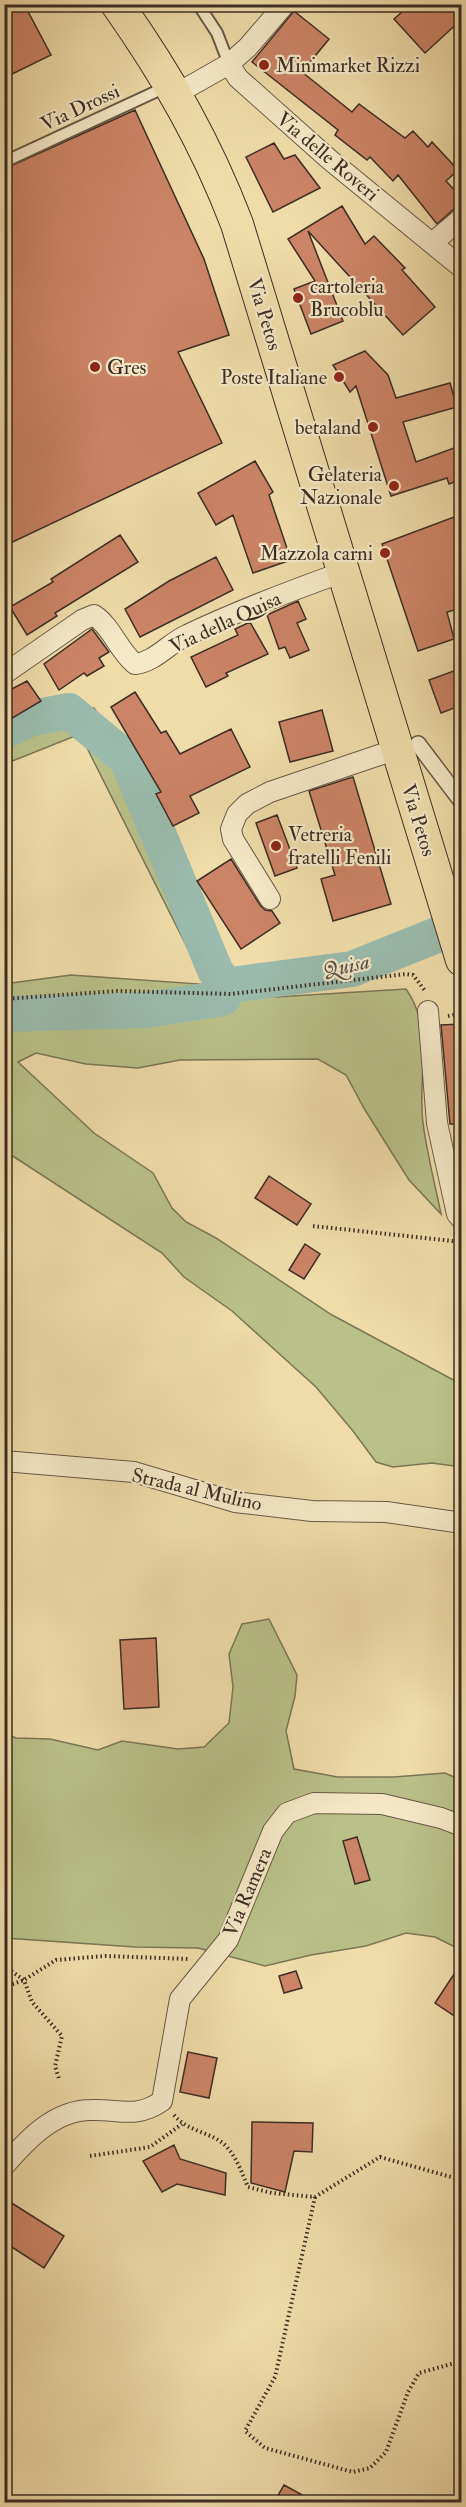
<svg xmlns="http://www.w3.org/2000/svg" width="466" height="2507" font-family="'IM FELL Double Pica',serif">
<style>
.green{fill:#b9c088;stroke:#7b7657;stroke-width:1.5}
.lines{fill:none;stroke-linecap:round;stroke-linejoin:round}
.river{stroke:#9abbad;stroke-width:36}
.building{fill:#cb8466;stroke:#3d2d26;stroke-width:1.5}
.service-casing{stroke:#6a5947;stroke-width:14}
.pedestrian-casing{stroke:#6a5947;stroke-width:18}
.minor-casing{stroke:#6a5947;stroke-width:22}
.primary-casing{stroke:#3d2d26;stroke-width:34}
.path{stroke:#3d2d26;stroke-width:4;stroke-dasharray:1.5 3;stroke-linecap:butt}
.service{stroke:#f5e8c7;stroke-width:10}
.pedestrian{stroke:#f5e8c7;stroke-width:15}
.minor{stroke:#f5e8c7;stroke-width:20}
.primary{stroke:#efdca9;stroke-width:32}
.poi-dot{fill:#8f2418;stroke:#f5e8c7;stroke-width:2}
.labels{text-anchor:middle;stroke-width:4.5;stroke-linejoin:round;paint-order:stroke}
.poi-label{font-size:20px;fill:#3d2d26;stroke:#f5e8c7;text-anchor:start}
.street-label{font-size:20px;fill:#3d2d26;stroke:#f5e8c7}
.water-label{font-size:21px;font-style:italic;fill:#545048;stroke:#f5e8c7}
</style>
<rect width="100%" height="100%" fill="#efdca9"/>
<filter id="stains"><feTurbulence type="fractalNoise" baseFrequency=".00333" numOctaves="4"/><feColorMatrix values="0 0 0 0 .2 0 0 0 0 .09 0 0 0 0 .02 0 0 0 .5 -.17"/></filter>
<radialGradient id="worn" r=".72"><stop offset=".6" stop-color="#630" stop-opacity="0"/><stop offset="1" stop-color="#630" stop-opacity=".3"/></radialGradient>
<path class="green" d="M58 707 94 708 139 774 218 968 228 977 276 997 406 989C435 1030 417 1077 423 1123 427 1154 435 1184 441 1214L409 1180 365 1110 346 1075 318 1059 180 1060 138 1068 86 1064 36 1053 18 1062 94 1133 153 1173 172 1208 186 1222 216 1238 332 1315 461 1384V1467L432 1463 393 1467 376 1462 353 1431 316 1387 232 1311 184 1277 162 1253 5 1151 4 984 71 975 212 985 187 947 80 734 5 764V728Z
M269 1619 297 1675 295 1696 286 1731 294 1769 338 1777H394L445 1773 461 1780V1950L435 1937 406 1933 366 1946 311 1955 265 1966 198 1948 135 1947 5 1938 4 1733 16 1738 50 1739 98 1750 122 1741 178 1749 204 1747 229 1723 233 1687 229 1654 242 1624Z"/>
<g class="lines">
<path class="river" d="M4 731 32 718 69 711 127 759 215 970 224 984
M224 986 352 969 462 925
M4 1014 147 1010 223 998"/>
</g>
<path class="building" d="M4 4H24L51 55 4 78Z
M411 4H462V19L425 53 394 19Z
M294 11 329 39 302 72 352 112 359 104 405 138 413 131 428 147 432 142 458 170 446 181 462 198V206L454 209 437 224 398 175 393 181 370 157 367 160 335 135 338 130 252 62Z
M135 110 204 259 229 335 178 352 222 443 4 546V169Z
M274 143 284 159 295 155 320 188 273 212 246 157Z
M342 206 365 244 374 236 405 268 402 270 435 307 403 335 308 231 343 321 311 334 294 289 315 281 288 239Z
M365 351 388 375 396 398 450 383 457 407 403 422 416 462 462 445V479L449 484 447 478 391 496 356 386 350 392 333 365Z
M255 461 273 492 269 495 291 560 253 573 233 515 216 525 198 493Z
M462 514V608L447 612 454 639 418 651 382 544Z
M120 535 138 562 55 613 57 616 27 635 10 607 53 582 51 579Z
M216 557 233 590 140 637 125 609 169 581Z
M298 601 306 619 297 623 309 650 290 658 285 647 279 649 267 615Z
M250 622 268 654 226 673 228 676 206 687 191 657 238 635 235 629Z
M92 629 109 652 99 658 104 666 87 676 84 673 59 690 44 664Z
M462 668V705L441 713 429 680Z
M27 681 41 701 4 723V693Z
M135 692 161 733 166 731 180 754 231 729 250 767 190 796 199 813 173 826 156 794 161 792 111 707Z
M322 710 333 751 290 762 279 722Z
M353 777 391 904 333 921 321 879 335 875 309 791Z
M277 815 297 868 275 876 256 823Z
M231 859 260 905 265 910 272 911 280 923 241 949 197 881Z
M462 1024V1124H450L441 1025Z
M269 1176 311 1204 297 1225 255 1198Z
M305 1244 320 1254 304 1279 289 1270Z
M156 1638 159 1707 124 1709 120 1640Z
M357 1837 370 1880 355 1884 343 1841Z
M462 1962V2021L435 2003Z
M296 1971 302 1988 284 1993 279 1976Z
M188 2052 217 2058 209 2098 180 2092Z
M252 2122 313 2123 312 2152 294 2151 285 2192 251 2183Z
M174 2145 180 2159 226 2173 225 2195 177 2184 162 2192 143 2161Z
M10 2202 64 2236 44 2268 4 2242V2210Z
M284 2485 315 2502H274Z"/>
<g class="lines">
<defs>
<path id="service" d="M198 4 217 33 229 64
M4 162 168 86"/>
<path id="pedestrian" d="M418 744 462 802"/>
<path id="minor" d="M229 64 238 78 330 160 462 268
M176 94 229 64 248 47 285 4
M432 243 462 218
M4 674 82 620 94 615C112 627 118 650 135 664 155 662 169 643 187 635 237 611 290 591 343 572
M270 899 233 839 231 829 237 814 247 804 270 792 397 749
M428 1011 437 1123 457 1214 462 1220
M4 1461 134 1472 235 1502 312 1511 386 1512 462 1523
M4 2166C27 2140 54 2110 91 2110 119 2109 136 2119 162 2101L180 1999 228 1940 273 1831 287 1813 314 1803 382 1804 441 1818 462 1826"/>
<path id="primary" d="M117 4C167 75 206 143 237 224L462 960"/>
</defs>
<use href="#service" class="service-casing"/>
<use href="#pedestrian" class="pedestrian-casing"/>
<use href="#minor" class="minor-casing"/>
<use href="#primary" class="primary-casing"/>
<path class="path" d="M4 999 117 991 231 994 406 974 413 975 426 992
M448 1016 458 1014
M313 1226 462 1242
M4 1966 24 1980 32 2002 62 2036 55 2066 59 2079
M4 1987 24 1980 56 1960 105 1956 190 1959
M174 2115C188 2132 212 2132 226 2146 237 2158 242 2173 248 2187L272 2193 315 2197 380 2157 462 2180
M90 2156 150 2147 182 2124
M315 2197 275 2377 245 2431 265 2448 353 2472 370 2468 386 2452 408 2392 419 2373 462 2361"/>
<use href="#service" class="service"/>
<use href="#pedestrian" class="pedestrian"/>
<use href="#minor" class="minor"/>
<use href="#primary" class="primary"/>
</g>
<g class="poi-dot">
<circle cx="264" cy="65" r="6"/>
<circle cx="298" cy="298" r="6"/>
<circle cx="95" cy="367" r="6"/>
<circle cx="339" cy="377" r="6"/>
<circle cx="373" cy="427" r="6"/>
<circle cx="394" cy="486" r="6"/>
<circle cx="385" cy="553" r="6"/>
<circle cx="276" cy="846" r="6"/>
</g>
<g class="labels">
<g class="poi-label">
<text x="276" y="72">Minimarket Rizzi</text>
<text x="310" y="293">cartoleria<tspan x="310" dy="23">Brucoblu</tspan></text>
<text x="107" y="374">Gres</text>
<text x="327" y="384" text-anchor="end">Poste Italiane</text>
<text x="361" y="434" text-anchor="end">betaland</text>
<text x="382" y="481" text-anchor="end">Gelateria<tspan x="382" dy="23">Nazionale</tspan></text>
<text x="373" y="560" text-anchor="end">Mazzola carni</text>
<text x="288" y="841">Vetreria<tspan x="288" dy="23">fratelli Fenili</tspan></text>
</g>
<g class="street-label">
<text transform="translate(80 107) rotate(-25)" y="7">Via Drossi</text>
<text transform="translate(328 156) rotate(40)" y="7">Via delle Roveri</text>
<text transform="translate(265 314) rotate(73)" y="7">Via Petos</text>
<text transform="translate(225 622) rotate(-25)" y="7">Via della Quisa</text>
<text transform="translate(419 820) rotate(73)" y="7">Via Petos</text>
<text transform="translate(197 1489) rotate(13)" y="7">Strada al Mulino</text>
<text transform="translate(247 1892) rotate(-67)" y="7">Via Ramera</text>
</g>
<g class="water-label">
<text transform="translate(346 966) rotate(-13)" y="7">Quisa</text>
</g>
</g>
<rect width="466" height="2507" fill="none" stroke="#efdca9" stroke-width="24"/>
<rect x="6" y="6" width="454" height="2495" fill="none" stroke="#3d2d26" stroke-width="3"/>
<rect x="12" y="12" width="442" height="2483" fill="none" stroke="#3d2d26" stroke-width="1.5"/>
<rect width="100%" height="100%" filter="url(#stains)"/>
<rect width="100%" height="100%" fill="url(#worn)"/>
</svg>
